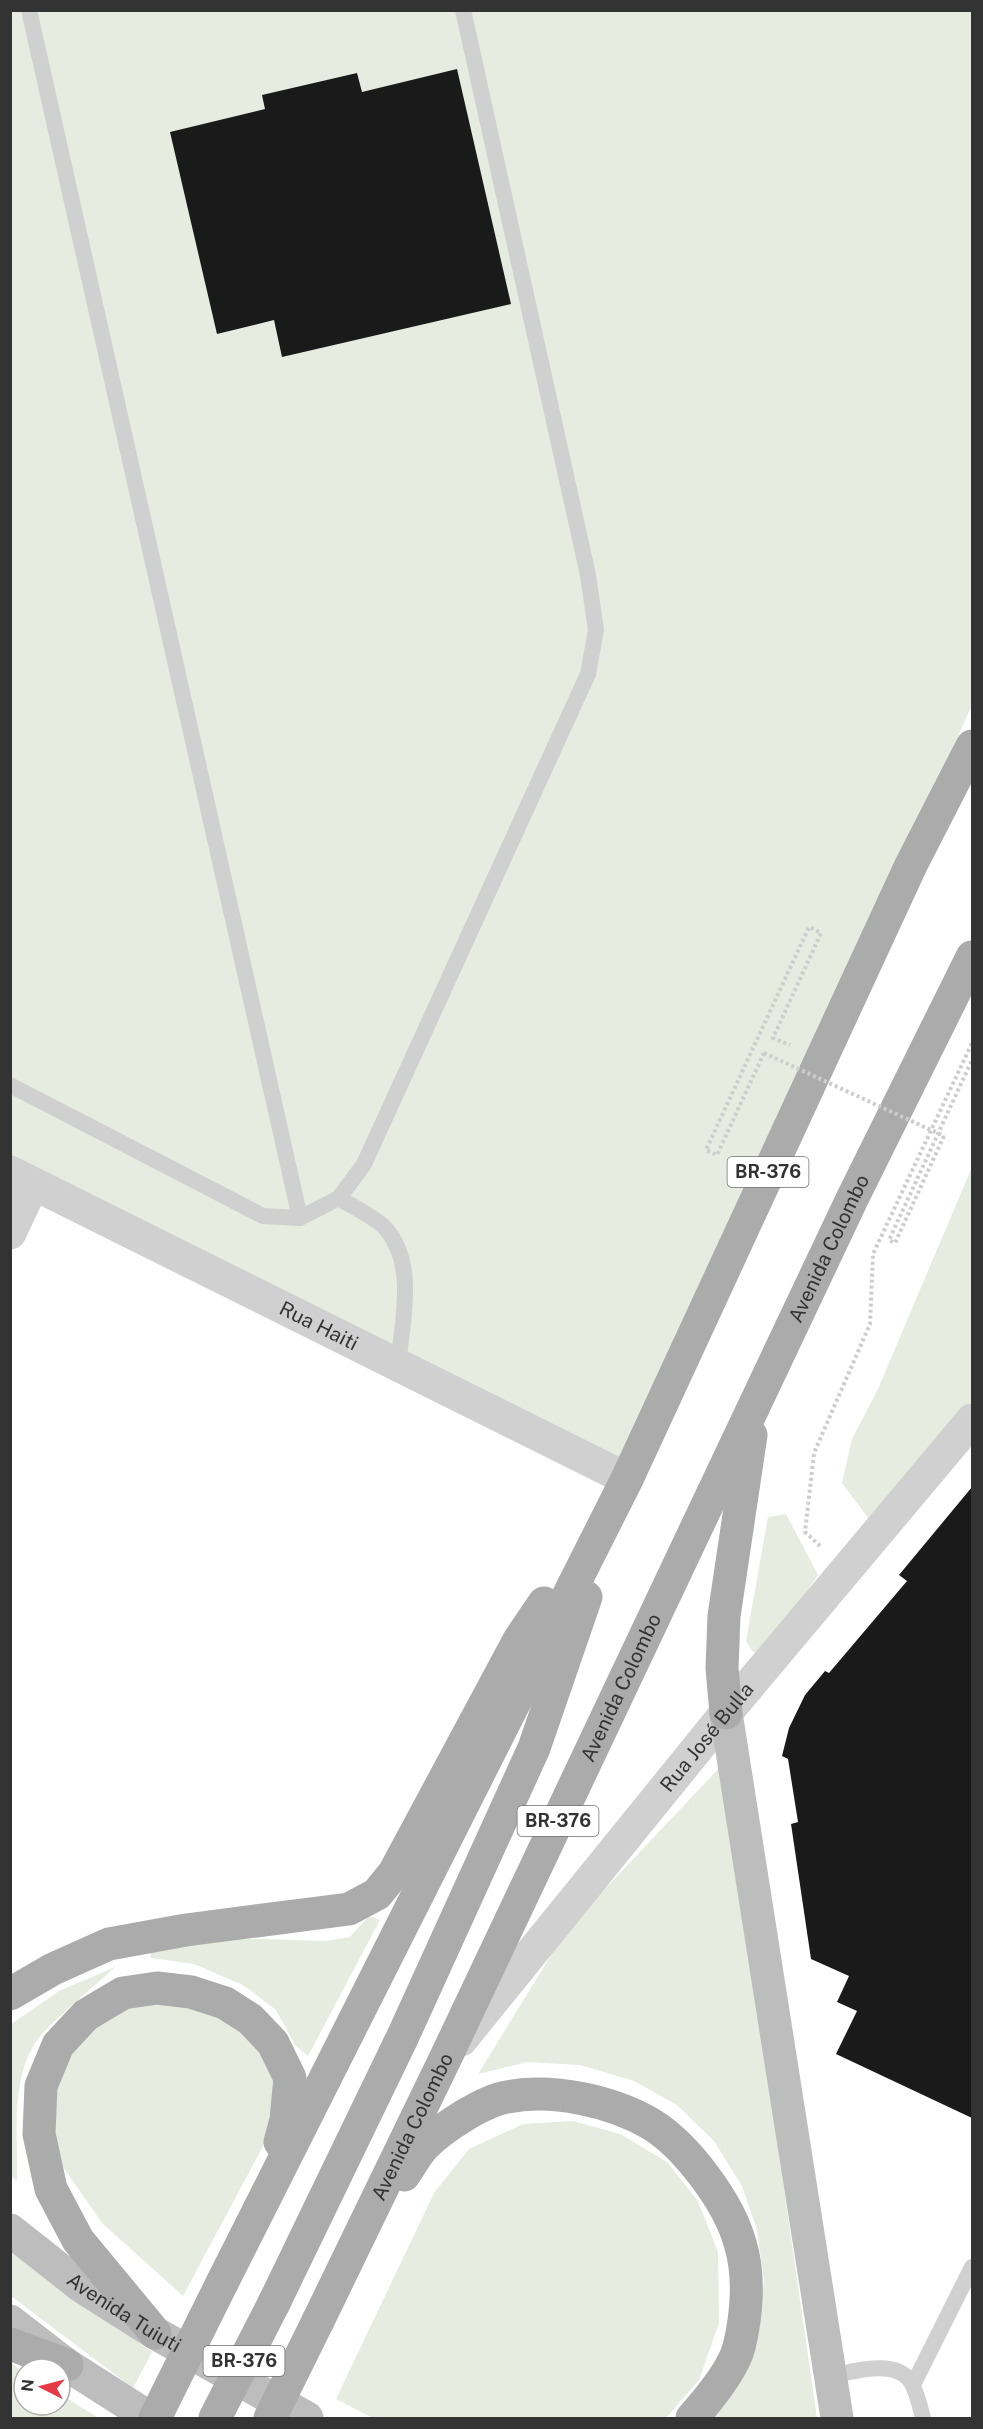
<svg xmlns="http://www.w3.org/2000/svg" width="983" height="2429" font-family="'Public Sans',sans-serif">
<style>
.green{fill:#e6ecdf}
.building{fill:#1a1a1a}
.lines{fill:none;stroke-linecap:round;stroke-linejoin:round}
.path{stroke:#cdcdcd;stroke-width:4;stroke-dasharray:3 3;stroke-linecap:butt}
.service{stroke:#d0d0d0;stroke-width:16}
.minor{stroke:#d0d0d0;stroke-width:33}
.tertiary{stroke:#d0d0d0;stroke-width:33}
.secondary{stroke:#bdbdbd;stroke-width:33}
.primary{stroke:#ababab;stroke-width:33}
.path-bridge{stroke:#cdcdcd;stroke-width:4;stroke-dasharray:3 3;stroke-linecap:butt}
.primary-bridge{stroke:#ababab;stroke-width:33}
.labels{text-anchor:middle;stroke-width:6;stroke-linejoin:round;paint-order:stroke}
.shield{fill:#fff;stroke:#707070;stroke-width:1.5}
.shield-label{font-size:18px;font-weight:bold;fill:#333}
.street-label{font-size:20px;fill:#333;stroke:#fff}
</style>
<rect width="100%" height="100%" fill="#fff"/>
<path class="green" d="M10 11H972V705L627 1479 11 1168Z
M972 1167V1401L872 1523 842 1483 852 1439 878 1389Z
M786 1514 818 1575 764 1652H753L746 1641 768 1517Z
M723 1764 817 2418H713L758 2332 764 2280 757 2230 742 2186 714 2141 677 2105 634 2081 580 2065 527 2062 478 2074 568 1928Z
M369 1916 380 1920 308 2056 295 2045 276 2010 243 1985 194 1964 151 1958 149 1949 227 1938 325 1941 350 1937Z
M115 1967C92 1989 65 2009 43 2033 9 2070 18 2134 17 2181L10 2175V2025L59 1991Z
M168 1998 213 2007 246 2034 273 2069 278 2118 183 2296 102 2223 61 2164 50 2134 52 2087 78 2039 116 2010Z
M573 2121 620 2134 667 2162 698 2201 718 2252 719 2323 699 2380 666 2418H373L336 2399 434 2193 469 2149 523 2124Z
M10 2248 152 2352 133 2388 11 2296Z
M11 2363 24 2372V2405H60V2394L99 2418H11Z"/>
<path class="building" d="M457 69 511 304 282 357 274 320 217 334 170 132 265 109 262 95 357 73 362 92Z
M972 1487V2118L836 2054 857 2011 837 2002 849 1976 811 1959 791 1824 798 1822 788 1759 782 1756 789 1728 805 1695 825 1671 829 1673 907 1581 899 1575Z"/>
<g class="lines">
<path class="path" d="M764 1053 717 1155 706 1150 809 927 821 933 773 1038 790 1045
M944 1136 895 1243 889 1240 972 1060
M820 1546 805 1532 814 1453 870 1324 873 1254 972 1043"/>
<path class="service" d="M29 10 300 1218
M10 1085 263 1216 300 1218 339 1198 364 1164 588 674 596 630 588 575 463 10
M339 1198C351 1206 377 1218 386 1229 417 1265 402 1322 398 1365
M830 2376C853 2372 895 2358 911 2382 917 2392 920 2407 923 2418
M913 2385 972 2267"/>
<path class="minor" d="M10 1233 33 1184"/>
<g class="tertiary">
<path id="s1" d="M10 1172 627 1479"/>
<path id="s2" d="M461 2040 726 1713 972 1420"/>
</g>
<g class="secondary">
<path d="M726 1713 837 2418"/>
<path id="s3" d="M10 2230 81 2286 155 2333 307 2418"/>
<path d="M10 2321 67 2365 150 2418"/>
</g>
<g class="primary">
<path d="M726 1713 722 1668 724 1616 751 1435"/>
<path d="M10 1994 53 1969 109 1944 186 1930 349 1909 377 1894 394 1873 519 1640 544 1603"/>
<path d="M404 2175C411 2165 417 2153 425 2145 442 2128 483 2101 507 2097 552 2088 612 2101 651 2124 687 2146 729 2203 740 2243 750 2275 747 2314 739 2347 733 2370 708 2400 692 2418"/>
<path d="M222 2283 627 1479 911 865 972 746"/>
<path d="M274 2303 403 2036 534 1748 586 1597"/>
<path id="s4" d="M318 2321 446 2057 852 1199 972 957"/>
<path d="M155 2333 78 2240 51 2189 39 2134 41 2086 58 2045 86 2015 123 1993 157 1988 191 1992 225 2003 250 2019 273 2043 290 2078 286 2120 280 2142"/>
<path d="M10 2344 67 2365"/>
</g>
<path class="path-bridge" d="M764 1053 944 1136"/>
<path class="primary-bridge" d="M155 2418 222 2283
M215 2418 274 2303
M270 2418 318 2321"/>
</g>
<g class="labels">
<g class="shield">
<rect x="727.5" y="1157" width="81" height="30" rx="4.5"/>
<rect x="517.5" y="1806" width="81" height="30" rx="4.5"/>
<rect x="203.5" y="2346" width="81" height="30" rx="4.5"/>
</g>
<g class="shield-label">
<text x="768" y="1178">BR-376</text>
<text x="558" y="1827">BR-376</text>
<text x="244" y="2367">BR-376</text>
</g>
<g class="street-label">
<text dy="7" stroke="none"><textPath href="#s4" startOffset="1188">Avenida Colombo</textPath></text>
<text dy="7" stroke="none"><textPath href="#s1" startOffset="345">Rua Haiti</textPath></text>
<text dy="7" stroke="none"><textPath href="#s4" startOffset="702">Avenida Colombo</textPath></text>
<text dy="7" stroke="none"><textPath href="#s2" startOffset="390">Rua José Bulla</textPath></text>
<text dy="7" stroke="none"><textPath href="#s4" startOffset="216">Avenida Colombo</textPath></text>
<text dy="7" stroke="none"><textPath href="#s3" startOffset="141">Avenida Tuiuti</textPath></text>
</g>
</g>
<rect width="983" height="2429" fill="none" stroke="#333333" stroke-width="24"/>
<g transform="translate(42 2387) rotate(276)"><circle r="28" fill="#ffffff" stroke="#adadad" stroke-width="1.5"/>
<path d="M0-4.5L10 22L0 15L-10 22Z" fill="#e63946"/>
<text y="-9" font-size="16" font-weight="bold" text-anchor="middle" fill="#333333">N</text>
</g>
</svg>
